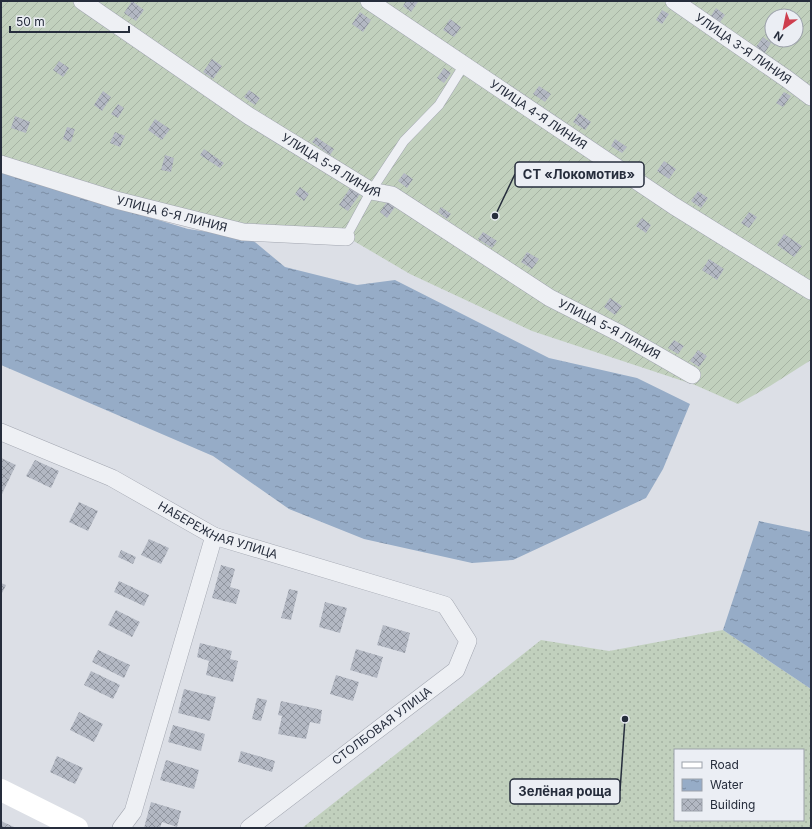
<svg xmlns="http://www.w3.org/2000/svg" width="812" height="829" font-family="Inter,sans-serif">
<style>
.grass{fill:url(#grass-dots);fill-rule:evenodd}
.garden{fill:url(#garden-furrows);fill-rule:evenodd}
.water{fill:url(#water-ripples)}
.building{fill:url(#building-cross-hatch)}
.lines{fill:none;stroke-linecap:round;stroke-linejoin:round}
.lane-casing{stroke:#a2a6b0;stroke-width:10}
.street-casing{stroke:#a2a6b0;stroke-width:18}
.lane{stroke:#eef0f4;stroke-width:9}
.street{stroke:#eef0f4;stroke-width:17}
.secondary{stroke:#fff;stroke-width:22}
.labels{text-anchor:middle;stroke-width:3.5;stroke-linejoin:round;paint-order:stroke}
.street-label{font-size:12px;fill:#262d3c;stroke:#ebeef4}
.leader{fill:none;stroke:#262d3c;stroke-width:1.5}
.callout-dot{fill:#262d3c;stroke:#ebeef4;stroke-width:1.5}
.callout{fill:#ebeef4;stroke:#262d3c;stroke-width:1.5}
.callout-label{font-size:13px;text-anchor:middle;font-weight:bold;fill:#262d3c}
</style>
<defs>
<pattern id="grass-dots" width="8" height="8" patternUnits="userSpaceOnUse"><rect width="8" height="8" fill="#c1d0bd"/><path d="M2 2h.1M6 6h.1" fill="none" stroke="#a6b3a3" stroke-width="1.8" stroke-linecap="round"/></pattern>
<pattern id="garden-furrows" width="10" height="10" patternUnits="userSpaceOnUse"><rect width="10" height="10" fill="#c1d0bd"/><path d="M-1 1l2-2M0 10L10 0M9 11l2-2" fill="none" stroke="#a6b3a3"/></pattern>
<pattern id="water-ripples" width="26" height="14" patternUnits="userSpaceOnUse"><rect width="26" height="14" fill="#96acc7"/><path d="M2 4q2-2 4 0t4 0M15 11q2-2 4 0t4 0" fill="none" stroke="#7a8ca3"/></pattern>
<pattern id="building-cross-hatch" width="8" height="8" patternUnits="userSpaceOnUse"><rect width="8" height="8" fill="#b3b8c3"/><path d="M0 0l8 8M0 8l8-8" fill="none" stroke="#9196a0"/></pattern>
</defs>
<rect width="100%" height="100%" fill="#dcdfe6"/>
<path class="grass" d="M723 630 811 689V828H302L541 640 609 651ZM675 750H803V820H675Z"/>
<path class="garden" d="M1 1H811V360L770 386 738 404 695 385 532 331 410 274 347 237 243 232 1 164ZM772 16H796V40H772Z"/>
<path class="water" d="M1 172 188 229 250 238 285 267 357 285 395 280 549 358 637 378 690 404 663 469 646 498 513 560 472 563 364 539 289 509 213 456 1 365Z
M759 521 811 532V689L723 630Z"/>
<path class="building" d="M132 1 144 10 136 21 124 13Z
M406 1H416L418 2 411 12 403 6Z
M716 8 725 15 720 22 711 16Z
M662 10 669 14 662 24 656 20Z
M360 12 371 20 363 32 352 24Z
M450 19 461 27 454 37 443 30Z
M763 37 771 43 765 53 756 47Z
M212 59 222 66 213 79 203 72Z
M59 61 69 68 63 77 53 70Z
M444 68 451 73 444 83 437 78Z
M539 86 551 94 545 102 533 94Z
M249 90 260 98 255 105 244 97Z
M103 91 111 97 102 111 94 105Z
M784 92 791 96 783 107 776 103Z
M118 104 124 108 118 118 111 114Z
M579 113 591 122 585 130 573 122Z
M15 116 30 122 26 133 11 128Z
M155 119 170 129 162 140 148 130Z
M67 127 75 129 71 142 63 139Z
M115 132 125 136 120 147 110 143Z
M316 137 334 149 330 155 312 142Z
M615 139 627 147 622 153 611 146Z
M204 149 224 163 220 168 200 155Z
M165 155 174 158 171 172 161 170Z
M664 161 676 169 669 179 657 171Z
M587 170 599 178 593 187 580 179Z
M404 173 413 179 407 188 398 181Z
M300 187 309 194 304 201 295 194Z
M350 188 360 194 348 211 339 205Z
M698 191 708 198 701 208 691 201Z
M387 202 395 207 387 218 380 212Z
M441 207 451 214 447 219 438 212Z
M749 212 757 217 749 228 741 223Z
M642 218 651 225 646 233 636 226Z
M483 232 497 241 492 248 478 239Z
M784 234 802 246 794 257 777 245Z
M527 252 539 259 532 269 521 262Z
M709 259 724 269 717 280 702 270Z
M610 298 622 306 615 315 604 307Z
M674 340 684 346 678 354 668 348Z
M698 350 707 356 699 367 690 361Z
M1 458 16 465 1 496Z
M35 460 59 471 51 488 26 476Z
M79 502 98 511 88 531 69 522Z
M149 539 169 548 161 564 141 555Z
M121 550 136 557 133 564 118 557Z
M221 565 235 569 230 587 240 590 236 604 212 598Z
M119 581 149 595 144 606 114 592Z
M1 583 6 585 1 595Z
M289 589 298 591 291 620 281 618Z
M325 602 347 608 340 633 319 627Z
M116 610 140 622 132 637 108 625Z
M383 625 410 633 405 653 377 645Z
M200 643 232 651 230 659 238 661 233 682 206 675 209 661 197 657Z
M356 649 383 657 377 678 350 670Z
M98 650 130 665 124 678 92 662Z
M91 671 120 685 113 699 84 685Z
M336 675 359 682 353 701 330 694Z
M184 689 216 697 210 721 178 713Z
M257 698 267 700 261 721 252 719Z
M281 701 322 710 320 724 310 722 306 739 278 734 282 716 278 715Z
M79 712 103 724 94 742 70 730Z
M173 725 205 734 201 751 168 742Z
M241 751 275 761 272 772 238 762Z
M57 756 83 768 75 784 50 772Z
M166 760 199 770 194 789 160 780Z
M151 802 181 811 177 827 162 822 160 828H144Z
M1 821 16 828H1Z"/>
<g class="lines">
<defs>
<path id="lane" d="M346 237 371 191 404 141 439 105 464 65"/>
<g id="street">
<path id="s1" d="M82 1 249 116 371 191 392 195 550 298 619 333 692 375"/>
<path id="s2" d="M369 1 674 206 811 291"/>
<path id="s3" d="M674 1 787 79 811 97"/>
<path id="s4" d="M1 164 116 200 243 232 346 237"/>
<path id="s5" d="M1 432 112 478 214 536 445 605 468 641 456 670 249 828"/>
<path d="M121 828 133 812 214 536"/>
</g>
</defs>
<use href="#lane" class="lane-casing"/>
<use href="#street" class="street-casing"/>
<use href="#lane" class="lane"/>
<use href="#street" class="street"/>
<path class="secondary" d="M1 790 77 828"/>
</g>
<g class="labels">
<g class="street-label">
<text dy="4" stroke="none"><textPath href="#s3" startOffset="84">УЛИЦА 3-Я ЛИНИЯ</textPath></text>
<text dy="4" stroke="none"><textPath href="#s2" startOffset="204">УЛИЦА 4-Я ЛИНИЯ</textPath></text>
<text dy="4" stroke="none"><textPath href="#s1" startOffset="299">УЛИЦА 5-Я ЛИНИЯ</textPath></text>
<text dy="4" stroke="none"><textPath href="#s4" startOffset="178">УЛИЦА 6-Я ЛИНИЯ</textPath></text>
<text dy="4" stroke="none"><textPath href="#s1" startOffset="623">УЛИЦА 5-Я ЛИНИЯ</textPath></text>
<text dy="4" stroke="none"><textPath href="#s5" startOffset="239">НАБЕРЕЖНАЯ УЛИЦА</textPath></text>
<text transform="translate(382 726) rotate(-37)" y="4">СТОЛБОВАЯ УЛИЦА</text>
</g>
</g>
<path class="leader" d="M495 216L515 174M625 719L620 791"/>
<g class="callout-dot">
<circle cx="495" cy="216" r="4"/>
<circle cx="625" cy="719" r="4"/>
</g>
<g class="callout">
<rect x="515" y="162" width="129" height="25" rx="4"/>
<rect x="510" y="779" width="110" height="25" rx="4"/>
</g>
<g class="callout-label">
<text x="579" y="179">СТ «Локомотив»</text>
<text x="565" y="796">Зелёная роща</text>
</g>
<rect width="812" height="829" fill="none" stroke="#262d3c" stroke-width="4"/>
<rect x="674" y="749" width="130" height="72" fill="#ebeef4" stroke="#9ca1aa"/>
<rect x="682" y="762" width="20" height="6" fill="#ffffff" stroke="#9ca1aa"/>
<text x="710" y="769" font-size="12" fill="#262d3c">Road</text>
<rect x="682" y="779" width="20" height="12" fill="url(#water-ripples)" stroke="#9ca1aa"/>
<text x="710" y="789" font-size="12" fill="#262d3c">Water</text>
<rect x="682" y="799" width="20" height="12" fill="url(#building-cross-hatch)" stroke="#9ca1aa"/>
<text x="710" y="809" font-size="12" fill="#262d3c">Building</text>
<g transform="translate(784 28) rotate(213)"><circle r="19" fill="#ebeef4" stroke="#9ca1aa"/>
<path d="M0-3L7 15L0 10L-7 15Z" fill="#ce3e4e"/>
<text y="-6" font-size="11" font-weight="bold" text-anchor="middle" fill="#262d3c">N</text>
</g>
<path d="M10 26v6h119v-6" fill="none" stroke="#262d3c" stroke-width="2"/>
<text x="16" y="26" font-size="12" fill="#262d3c" stroke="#ebeef4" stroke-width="3" paint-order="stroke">50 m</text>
</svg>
